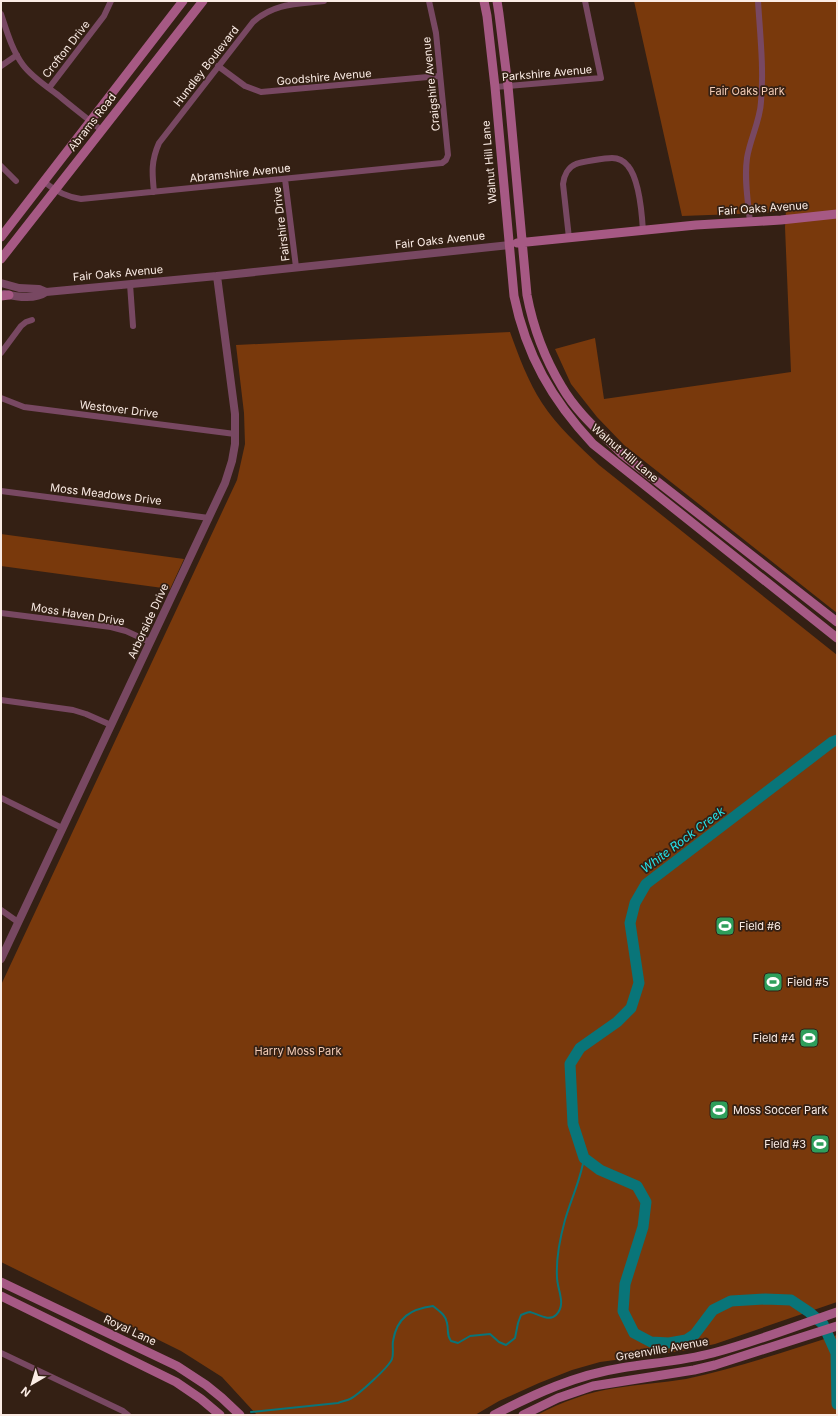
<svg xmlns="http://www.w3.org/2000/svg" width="838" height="1416" font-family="Inter,sans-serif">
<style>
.green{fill:#79390c}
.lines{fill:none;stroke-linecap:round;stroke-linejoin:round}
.stream{stroke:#097579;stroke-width:2}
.river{stroke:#097579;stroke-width:11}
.minor{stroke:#784862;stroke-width:6}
.tertiary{stroke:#784862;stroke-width:8}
.secondary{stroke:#a65984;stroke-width:9}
.labels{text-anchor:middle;stroke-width:3.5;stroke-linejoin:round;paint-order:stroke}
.street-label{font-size:11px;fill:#fbece5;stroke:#342014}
.park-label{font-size:11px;fill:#f3cbb5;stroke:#342014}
.poi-label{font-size:11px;fill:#fbece5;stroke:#342014;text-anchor:start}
.water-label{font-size:12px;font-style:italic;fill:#24e2e9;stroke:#342014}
</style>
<rect width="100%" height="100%" fill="#342014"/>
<path class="green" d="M634 1H837V613L624 445 597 417 571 384 555 349 595 338 604 399 791 372 785 227 786 210 765 213 682 216Z
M510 332C519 357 528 381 542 403 557 426 579 446 599 465L837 655V1302L715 1344 682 1351 600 1362 572 1370 539 1383 499 1401 475 1415H257L222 1377 181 1351 1 1262V985L237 480 245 444 244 413 236 345Z
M1 534 184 559 170 589 1 566Z
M837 1335V1415H537C562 1402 588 1392 616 1388 639 1384 663 1383 686 1379 737 1368 787 1351 837 1335Z"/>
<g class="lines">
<path class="stream" d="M251 1412 338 1403C342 1401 346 1401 350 1399 358 1395 389 1367 392 1359 394 1354 392 1346 393 1341 397 1317 411 1309 433 1306 439 1311 446 1315 447 1323 449 1331 446 1334 451 1341L458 1343 470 1336 490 1334 499 1342 506 1345 515 1338 518 1323 521 1315C524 1314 527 1312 530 1312 538 1314 549 1322 556 1315 567 1304 557 1290 557 1277 556 1259 560 1238 565 1220 571 1199 581 1179 584 1158"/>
<path class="river" d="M837 740 832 742 646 884 635 903 630 923 639 983 631 1008 617 1022 580 1048 570 1064 573 1124 584 1158 600 1170 637 1186 646 1202 643 1227 625 1284 623 1311 634 1333 651 1342 669 1343 686 1340 695 1334 713 1310 731 1301 765 1299 791 1300 809 1312 823 1324 836 1353 837 1404"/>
<path class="minor" d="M1 14C7 32 12 50 23 65 32 77 46 86 58 95 72 107 87 118 101 130
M1 66 17 55
M218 66 245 86 261 92 439 76
M495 87 601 78 585 1
M49 88 104 16 111 1
M1 166 16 181
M285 179 296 267
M43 181C55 191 66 197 81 199L442 163 446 160 448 155 436 33 429 1
M154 192C152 173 151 161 159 143L253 22C274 3 297 4 324 1
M750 222C748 201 744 179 747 158 750 139 760 121 761 102 764 68 760 34 758 1
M569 238 563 184C564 176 568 167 576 164 580 162 606 158 612 158 618 158 624 161 628 166 639 179 642 214 643 231
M130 284 133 326
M1 353 21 326 26 322 32 320
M1 398 24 407 235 434
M1 491 209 518
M1 613 111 627 126 631 150 642
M1 700 73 710 86 714 111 725
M1 798 62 828
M1 910 18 922
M1 1353 123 1411 128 1415"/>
<path class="tertiary" d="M1 283 19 288 39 289 46 292
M4 294C17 297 35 300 46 292L217 276 510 245
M1 959 225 483 232 461 235 444V414L217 276"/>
<path class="secondary" d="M484 1 487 16 495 87 514 296C526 355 552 400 593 444L837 638
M497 1 499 14 508 86 527 295C533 327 545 359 562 387 577 413 601 433 622 454L837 622
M1 237 183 1
M517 243 696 225 781 220 837 214
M1 259 203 1
M1 296 9 295
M1 1282 177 1366 206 1385 222 1398 240 1415
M1 1296 176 1382 201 1399 220 1415
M494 1415C534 1394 576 1375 621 1368 651 1363 683 1361 713 1353 755 1342 796 1326 837 1312
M523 1415 558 1398 593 1386 694 1370 715 1365 837 1326"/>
</g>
<defs>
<symbol id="stadium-square" viewBox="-11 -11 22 22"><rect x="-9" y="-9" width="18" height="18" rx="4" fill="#2e9e5b" stroke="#342014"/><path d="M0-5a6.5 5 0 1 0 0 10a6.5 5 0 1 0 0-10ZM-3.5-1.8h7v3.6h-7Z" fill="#fff"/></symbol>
</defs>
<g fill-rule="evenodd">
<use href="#stadium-square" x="714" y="915" width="22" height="22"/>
<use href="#stadium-square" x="762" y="971" width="22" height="22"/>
<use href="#stadium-square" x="798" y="1027" width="22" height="22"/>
<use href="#stadium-square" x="708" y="1099" width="22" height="22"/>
<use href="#stadium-square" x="809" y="1133" width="22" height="22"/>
</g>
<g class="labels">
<g class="street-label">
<text transform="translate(66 49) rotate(-52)" y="4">Crofton Drive</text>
<text transform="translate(206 66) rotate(-52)" y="4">Hundley Boulevard</text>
<text transform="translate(547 73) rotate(-5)" y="4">Parkshire Avenue</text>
<text transform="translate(324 77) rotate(-5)" y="4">Goodshire Avenue</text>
<text transform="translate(431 84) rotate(-96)" y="4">Craigshire Avenue</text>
<text transform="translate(92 122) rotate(-52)" y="4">Abrams Road</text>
<text transform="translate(489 162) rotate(-95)" y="4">Walnut Hill Lane</text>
<text transform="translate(240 173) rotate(-6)" y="4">Abramshire Avenue</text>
<text transform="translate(763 208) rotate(-4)" y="4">Fair Oaks Avenue</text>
<text transform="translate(281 224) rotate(-97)" y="4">Fairshire Drive</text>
<text transform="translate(440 240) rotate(-6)" y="4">Fair Oaks Avenue</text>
<text transform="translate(118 273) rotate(-5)" y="4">Fair Oaks Avenue</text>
<text transform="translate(119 409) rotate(7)" y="4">Westover Drive</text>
<text transform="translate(625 453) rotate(40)" y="4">Walnut Hill Lane</text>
<text transform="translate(106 494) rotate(7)" y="4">Moss Meadows Drive</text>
<text transform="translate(78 614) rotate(9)" y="4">Moss Haven Drive</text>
<text transform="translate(148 621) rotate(-65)" y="4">Arborside Drive</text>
<text transform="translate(130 1330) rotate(25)" y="4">Royal Lane</text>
<text transform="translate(662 1349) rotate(-10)" y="4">Greenville Avenue</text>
</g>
<g class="park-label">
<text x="747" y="95">Fair Oaks Park</text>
<text x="298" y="1055">Harry Moss Park</text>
</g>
<g class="poi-label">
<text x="739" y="930">Field #6</text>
<text x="787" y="986">Field #5</text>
<text x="795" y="1042" text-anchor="end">Field #4</text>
<text x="733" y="1114">Moss Soccer Park</text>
<text x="806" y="1148" text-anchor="end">Field #3</text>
</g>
<g class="water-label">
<text transform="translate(683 840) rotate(-37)" y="4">White Rock Creek</text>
</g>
</g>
<rect width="838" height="1416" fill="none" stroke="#fbece5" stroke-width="4"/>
<g transform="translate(32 1384) rotate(218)" stroke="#342014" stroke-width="3" paint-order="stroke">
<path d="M0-3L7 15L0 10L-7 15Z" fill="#fbece5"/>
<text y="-6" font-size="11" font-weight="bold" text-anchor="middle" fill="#fbece5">N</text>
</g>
</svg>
